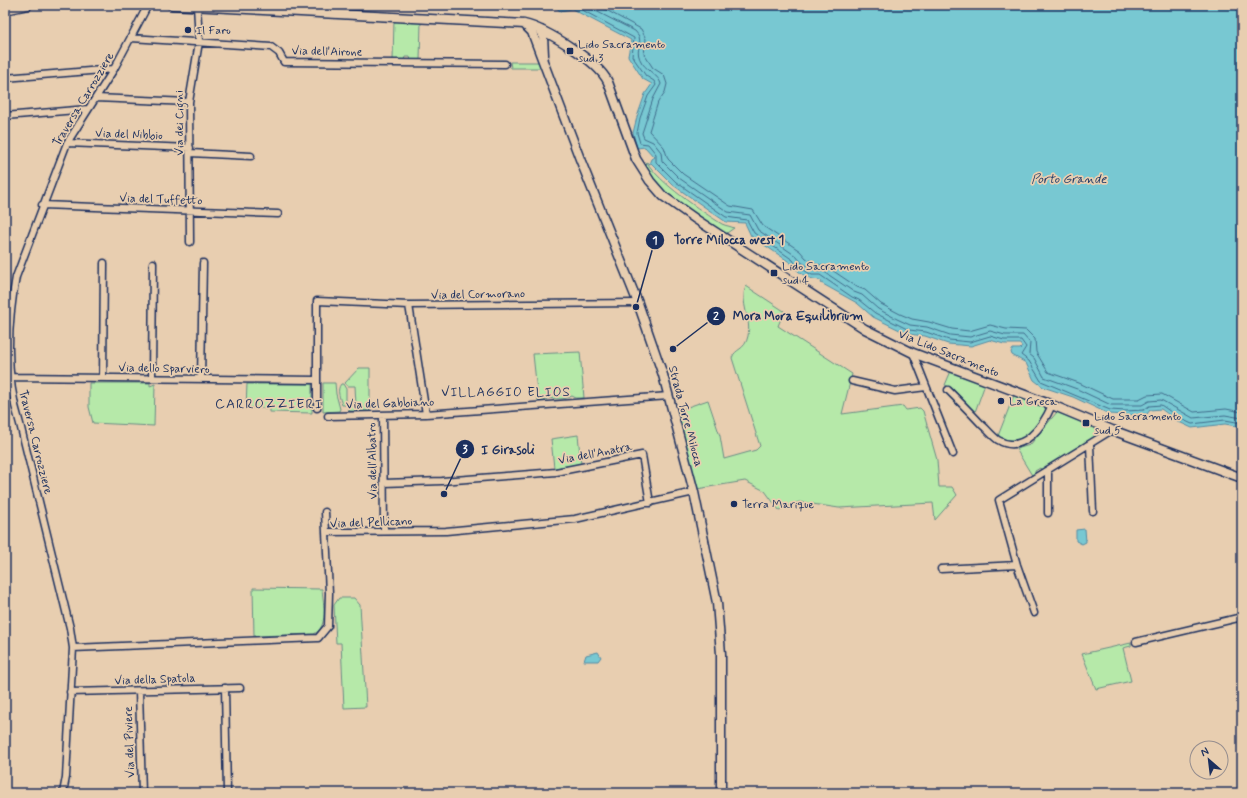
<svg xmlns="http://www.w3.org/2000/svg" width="1247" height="798" font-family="Mynerve,sans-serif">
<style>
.green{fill:#b6e9a9;stroke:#688c84}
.water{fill:#78c8d2;stroke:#538ba4}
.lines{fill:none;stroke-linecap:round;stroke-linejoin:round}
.shore{stroke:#406c8c;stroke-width:1}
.street-casing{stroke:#1b2f5e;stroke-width:9}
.secondary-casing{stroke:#1b2f5e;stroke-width:11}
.street{stroke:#e8ceb0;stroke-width:6}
.secondary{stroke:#e8ceb0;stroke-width:8}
.poi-dot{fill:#1b2f5e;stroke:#e8ceb0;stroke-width:1.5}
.labels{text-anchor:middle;stroke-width:3.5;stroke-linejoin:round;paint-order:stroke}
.poi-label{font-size:12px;fill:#1b2f5e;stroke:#e8ceb0;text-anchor:start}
.street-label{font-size:12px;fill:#1b2f5e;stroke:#e8ceb0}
.water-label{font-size:13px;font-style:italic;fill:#243e6a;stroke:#e8ceb0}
.neighbourhood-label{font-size:13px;letter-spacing:1px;fill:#1b2f5e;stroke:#e8ceb0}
.quarter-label{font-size:14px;letter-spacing:1px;fill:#1b2f5e;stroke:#e8ceb0}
.leader{fill:none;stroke:#1b2f5e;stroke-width:1.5}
.callout-dot{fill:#1b2f5e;stroke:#e8ceb0;stroke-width:1.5}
.mark-label{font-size:12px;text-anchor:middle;font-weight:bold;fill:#fff}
.callout-label{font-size:13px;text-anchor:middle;font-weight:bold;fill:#1b2f5e;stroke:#e8ceb0;stroke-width:3.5;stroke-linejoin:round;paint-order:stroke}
</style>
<rect width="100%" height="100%" fill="#e8ceb0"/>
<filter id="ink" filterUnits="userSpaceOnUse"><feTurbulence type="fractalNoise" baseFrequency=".025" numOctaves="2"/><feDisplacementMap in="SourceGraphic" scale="8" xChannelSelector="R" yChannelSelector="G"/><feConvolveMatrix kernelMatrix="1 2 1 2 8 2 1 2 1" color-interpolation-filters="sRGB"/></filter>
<g filter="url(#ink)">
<path class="green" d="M394 20 421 22 420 60H411L410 57H405L404 60H393Z
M510 62H540L543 68H511Z
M647 162C658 182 701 211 722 224 726 226 730 226 734 228L724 235 673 200 658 187 643 165Z
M746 286 784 311 778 326 852 374 842 414 903 406 906 410 920 408 923 411 937 460 939 487H952L957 495 935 520 933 503 839 508 799 502 779 510 765 491 745 481 697 489 676 411 708 400 720 436 724 459 756 450 760 446 732 358C735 348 745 351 748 336 752 320 739 302 746 286Z
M580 352 584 398H576L572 396C564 400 556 399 547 398L546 400 538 401 533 354Z
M359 368H370V411H349V406L356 405 355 386H347L345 383Z
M951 371 985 384 975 412 953 389 945 385Z
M89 383H150V386L155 384 154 426 93 423 89 407Z
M323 383H335L336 394 340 409 339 411 323 412Z
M247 384H312V413L270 412V408H246Z
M341 384H343L346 389V405H342C340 398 336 390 341 384Z
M1014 395 1046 407C1045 415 1041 420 1036 426 1025 440 1016 447 998 436Z
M1057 412 1103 431V434L1043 471 1040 468 1035 471 1036 475 1033 477 1016 449 1030 445Z
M578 435 581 464 554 468 551 439Z
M253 588 322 589C323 604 329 626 314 634L254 636Z
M339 598H354L360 605 366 707 344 708 341 643H336L334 605Z
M1131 643V646L1123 648 1131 681 1096 689 1082 654Z"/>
<path class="water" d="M553 5H1242V427L1225 424 1192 428 1179 422 1161 409 1150 410 1147 414 1126 415 1109 414 1073 397 1043 387 1034 380 1026 363 1012 355 1011 352 1013 349H1020L1022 347 1020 344H1004L990 340 971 346 948 344 925 336 908 334 873 317 857 303 821 283 822 281C818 279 817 280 813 279 805 277 795 270 791 263L751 236 745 223 726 222 673 185 651 163 649 164 651 159 654 157 645 147 637 148 633 133 637 117 645 94 652 84 643 79 628 56 631 40 572 9 560 11Z
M1085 529 1086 542 1082 544 1076 541V530Z
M598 652 601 657 598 661H584L586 655Z"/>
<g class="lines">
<path class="shore" d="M573 5 634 38 632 56 646 76 654 81 656 85 648 96 640 118 637 133 640 143 648 144 656 154V162L676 182 726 217 747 220 754 233 793 260 797 266 812 275H820L852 297 859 300 875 313 909 330 926 332 949 340 970 342 990 336 1004 340H1021L1026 347 1021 355 1029 361 1041 381 1110 410 1126 411 1144 410 1149 406 1161 405 1181 419 1192 424 1225 420 1242 423
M584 5 635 31 639 36C642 48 634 50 642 63 648 71 659 76 661 84L653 99 642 133 644 138 653 142 661 152 662 161 679 178 728 212 750 215 758 230 796 256 801 262 814 270 823 271 854 292 862 295 878 309 897 319 910 325 927 327 950 335 970 337 990 331 1005 335H1023L1030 343 1029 354 1034 358 1044 377 1077 389 1111 405H1142L1149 401 1161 400 1193 418 1225 415 1242 418
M597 5 641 29 646 39 644 54 653 68 664 75 667 84 665 92 658 102 649 131 664 147 668 159 683 174 730 206 753 210 763 226 800 251 806 258 815 264 826 266 857 287 865 290 881 304 900 314 912 319 929 322 952 329 969 331 990 325 1006 329 1026 330 1035 339 1036 352 1048 372 1079 383 1113 399H1139L1147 395 1162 394 1194 412 1226 409 1242 412"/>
<defs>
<path id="street" d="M131 38 271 47 279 53 284 62 505 64
M5 78 114 69
M96 98 189 102
M5 116 88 109
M67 143 190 148
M190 153 251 156
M42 205 278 214
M190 242 189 102 199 42 197 5
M409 305 426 414
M913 353 953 454
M11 377 317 380
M103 378 104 263
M152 378 153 263
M201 379 203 263
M852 381 895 391 926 387
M948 390C959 401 971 413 982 425 987 429 992 436 998 440 1023 455 1043 426 1052 405
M317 408V301L409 305 638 303
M383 415 384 531
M328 416 426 414 669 396
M1090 445 1093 511
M1048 471V513
M384 483 442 481 556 472 642 455 650 503
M325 512 326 532
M941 569 1017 565
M1034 613 1017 565 999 500 1112 430
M1136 642 1242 617
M73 648 318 638 328 626 329 593 326 532 446 531 575 519 694 492
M225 688 227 793
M139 691 142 793
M70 692 240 688
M63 793 66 777 73 648 70 628 20 424C5 377 7 325 16 277L67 143 114 69 148 5"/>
<path id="secondary" d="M172 5 524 24C546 29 598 61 608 82L636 159 650 181 663 196 697 220 865 329 913 353 1052 405 1112 430 1242 478
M5 10 28 5
M524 24 532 32 535 40 580 159 638 303 663 375 694 492 717 603 721 654V793
M541 30 543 36 544 55"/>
</defs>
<use href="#street" class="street-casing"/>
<use href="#secondary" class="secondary-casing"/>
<use href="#street" class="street"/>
<use href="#secondary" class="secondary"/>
</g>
</g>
<g class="poi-dot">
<circle cx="188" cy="30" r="4"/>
<rect x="566" y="47" width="8" height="8" rx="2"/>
<rect x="770" y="269" width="8" height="8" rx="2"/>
<circle cx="1001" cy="401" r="4"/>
<rect x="1082" y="419" width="8" height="8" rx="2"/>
<circle cx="734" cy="504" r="4"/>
</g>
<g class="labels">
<g class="poi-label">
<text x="196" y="34">Il Faro</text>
<text x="578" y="48">Lido Sacramento<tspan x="578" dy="14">sud 3</tspan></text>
<text x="782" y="270">Lido Sacramento<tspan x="782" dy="14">sud 4</tspan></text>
<text x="1009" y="405">La Greca</text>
<text x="1094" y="420">Lido Sacramento<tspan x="1094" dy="14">sud 5</tspan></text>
<text x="742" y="508">Terra Marique</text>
</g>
<g class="street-label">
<text transform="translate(327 51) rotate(1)" y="4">Via dell'Airone</text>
<text transform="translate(83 99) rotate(-59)" y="4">Traversa Carrozziere</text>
<text transform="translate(179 123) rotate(-90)" y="4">Via dei Cigni</text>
<text transform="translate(129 134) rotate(2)" y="4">Via del Nibbio</text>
<text transform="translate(161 199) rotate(2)" y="4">Via del Tuffetto</text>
<text transform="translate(478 294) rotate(-1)" y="4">Via del Cormorano</text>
<text transform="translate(949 353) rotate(22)" y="4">Via Lido Sacramento</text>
<text transform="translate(164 368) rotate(1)" y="4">Via dello Sparviero</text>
<text transform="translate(390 403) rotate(-2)" y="4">Via del Gabbiano</text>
<text transform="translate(686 416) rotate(75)" y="4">Strada Torre Milocca</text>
<text transform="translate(36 442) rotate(76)" y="4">Traversa Carrozziere</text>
<text transform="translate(595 453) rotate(-11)" y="4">Via dell'Anatra</text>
<text transform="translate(372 461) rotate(-91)" y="4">Via dell'Albatro</text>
<text transform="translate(371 522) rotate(-2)" y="4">Via del Pellicano</text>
<text transform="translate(155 679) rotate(-2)" y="4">Via della Spatola</text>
<text transform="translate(129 742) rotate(-92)" y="4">Via del Piviere</text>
</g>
<g class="water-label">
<text x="1069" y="183">Porto Grande</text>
</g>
<g class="neighbourhood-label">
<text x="506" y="396">VILLAGGIO ELIOS</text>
</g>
<g class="quarter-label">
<text x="269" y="408">CARROZZIERI</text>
</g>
</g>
<path class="leader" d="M636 307L655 240M673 349L716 316M444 494L465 449"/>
<g class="callout-dot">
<circle cx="636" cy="307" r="4"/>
<circle cx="673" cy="349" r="4"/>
<circle cx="444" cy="494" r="4"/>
<circle cx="655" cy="240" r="10"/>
<circle cx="716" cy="316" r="10"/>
<circle cx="465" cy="449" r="10"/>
</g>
<g class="mark-label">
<text x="655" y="244">1</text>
<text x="716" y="320">2</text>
<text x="465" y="453">3</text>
</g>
<g class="callout-label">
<text x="729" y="244">Torre Milocca ovest 1</text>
<text x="798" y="320">Mora Mora Equilibrium</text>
<text x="508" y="454">I Girasoli</text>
</g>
<rect width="1247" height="798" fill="none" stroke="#e8ceb0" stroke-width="20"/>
<rect x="10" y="10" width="1227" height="778" fill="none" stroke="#1b2f5e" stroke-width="1.5" filter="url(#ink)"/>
<g transform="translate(1209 760) rotate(332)"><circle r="19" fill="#e8ceb0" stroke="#968e8f"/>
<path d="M0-3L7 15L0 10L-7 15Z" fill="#1b2f5e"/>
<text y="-6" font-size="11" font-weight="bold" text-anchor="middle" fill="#1b2f5e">N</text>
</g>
</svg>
